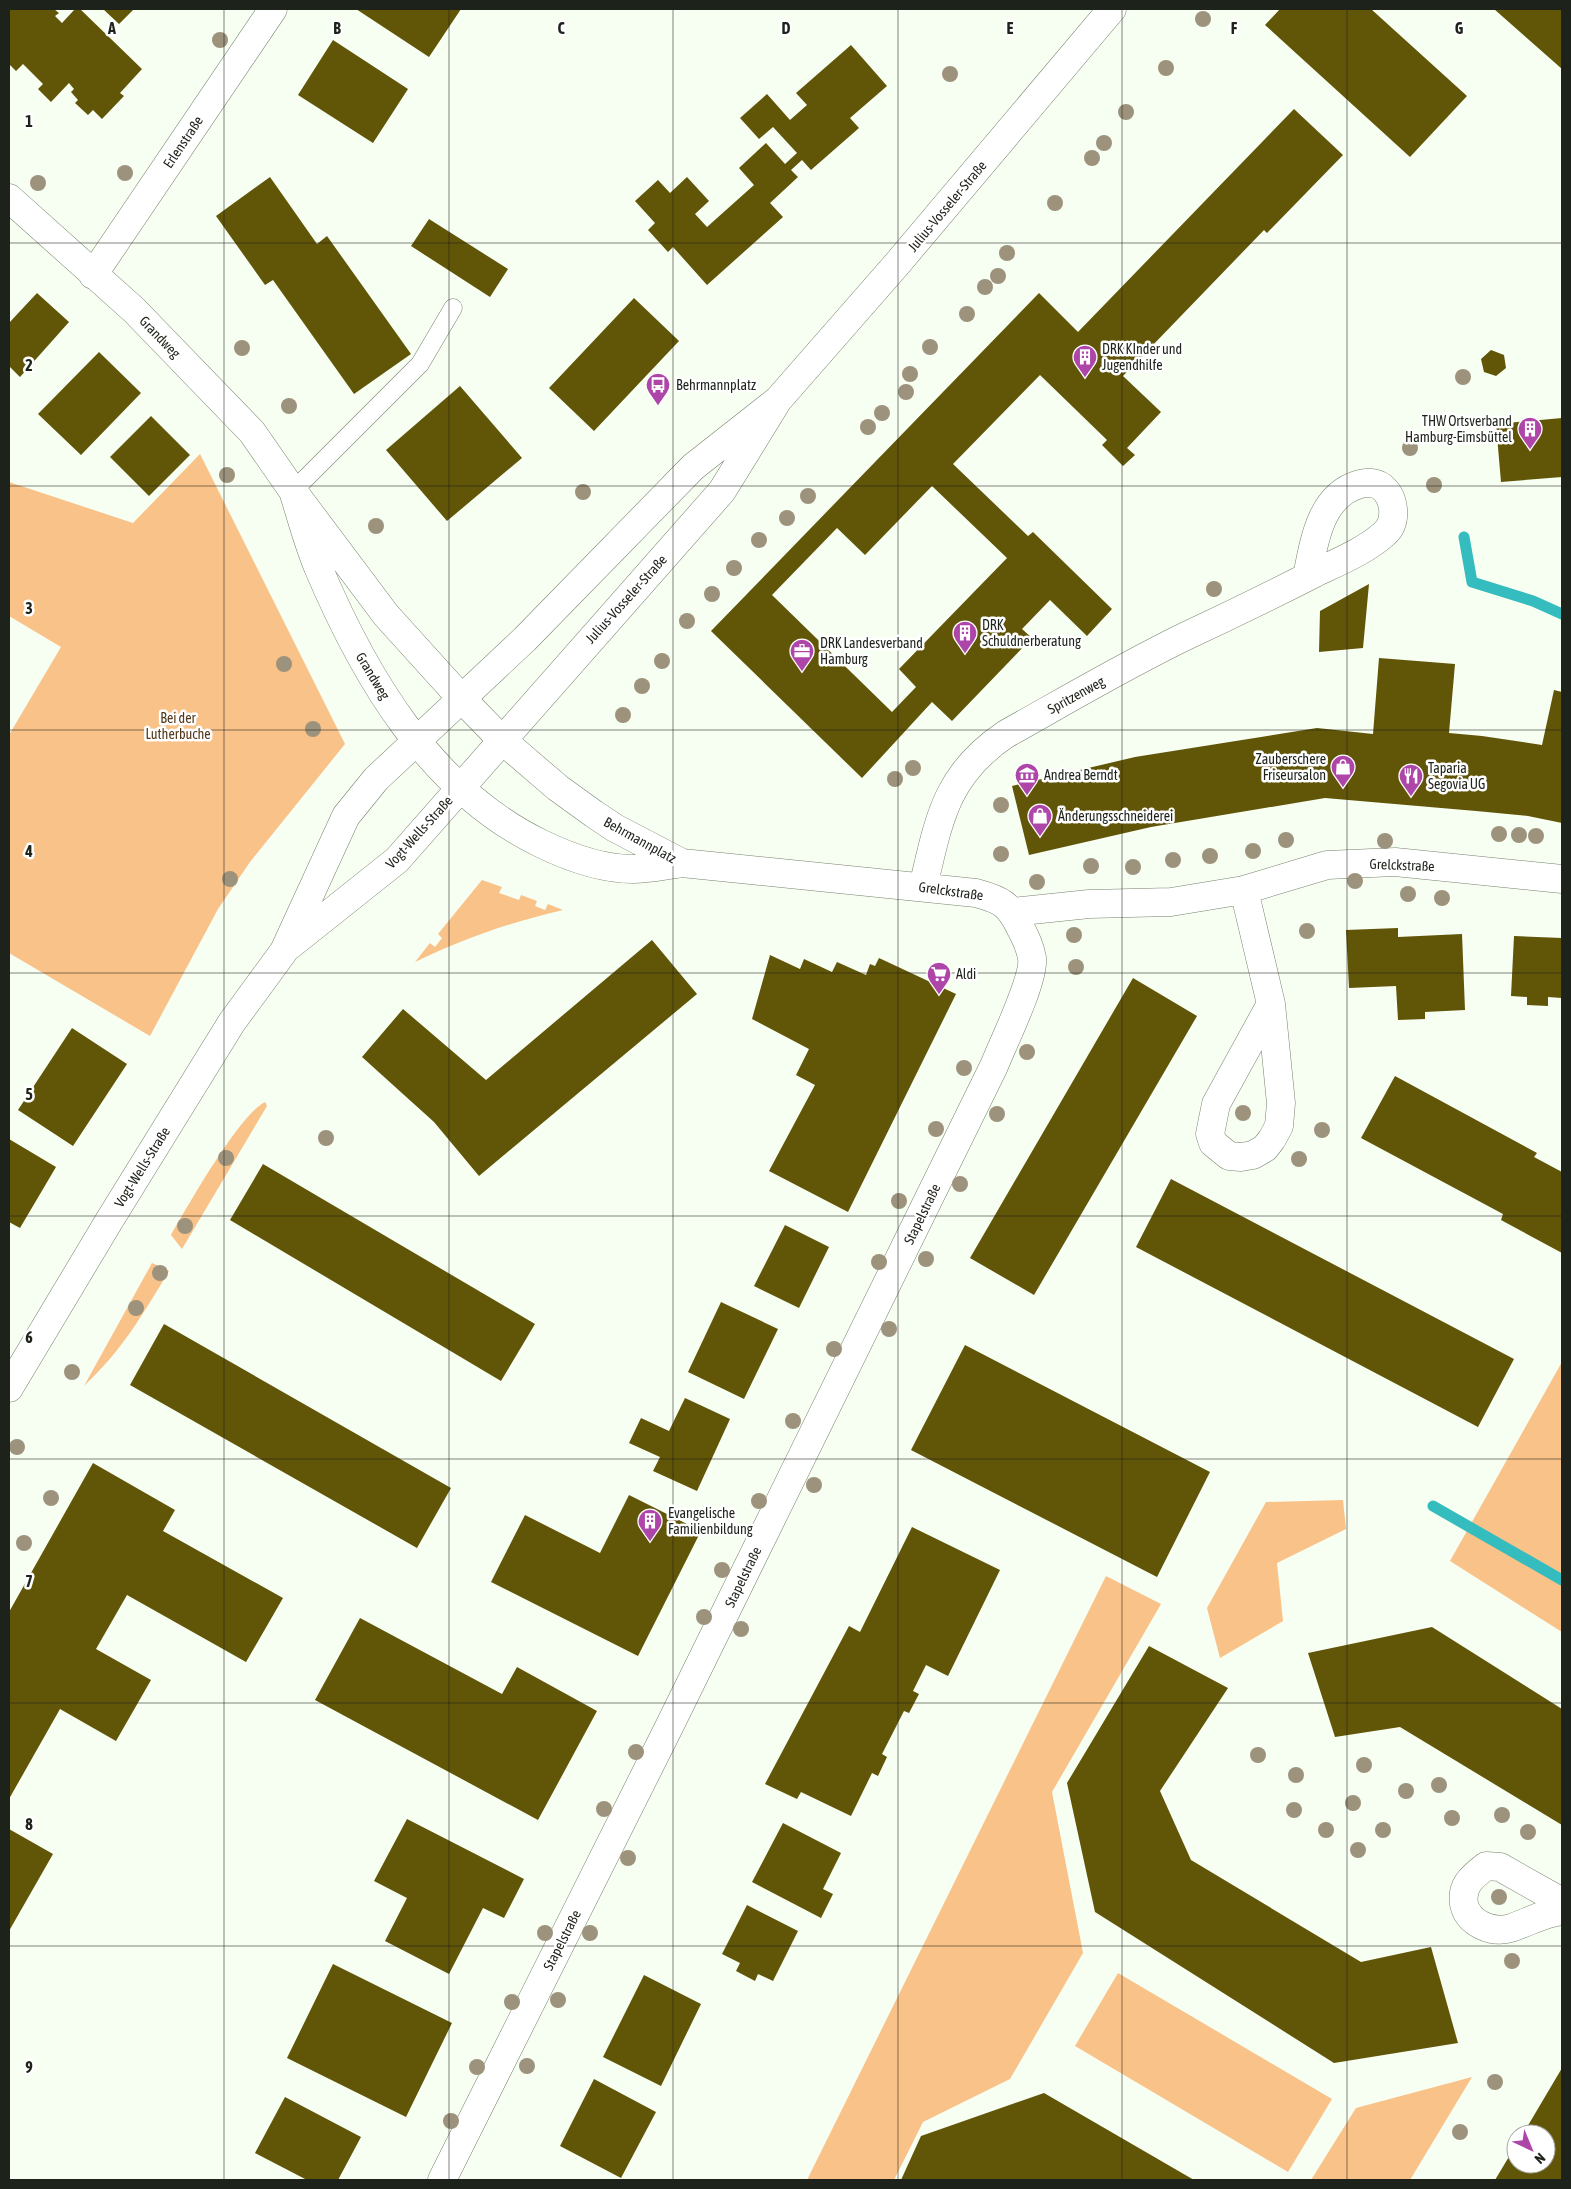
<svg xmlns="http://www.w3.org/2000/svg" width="1571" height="2189" font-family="'Asap Condensed',sans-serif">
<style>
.green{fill:#f8c289}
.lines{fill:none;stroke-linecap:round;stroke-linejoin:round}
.stream{stroke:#35bcbe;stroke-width:11}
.building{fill:#615508;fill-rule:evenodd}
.lane-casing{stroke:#77826f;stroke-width:19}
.street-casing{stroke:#77826f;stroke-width:29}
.primary-casing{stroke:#77826f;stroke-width:29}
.lane{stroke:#fff;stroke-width:18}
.street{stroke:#fff;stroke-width:28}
.primary{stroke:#fff;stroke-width:28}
.tree{fill:#9d927c}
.grid{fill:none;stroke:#1d221a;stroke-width:1;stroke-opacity:0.55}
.labels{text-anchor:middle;stroke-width:5;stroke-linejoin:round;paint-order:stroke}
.street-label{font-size:14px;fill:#1d221a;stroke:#fff}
.poi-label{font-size:14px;fill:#1d221a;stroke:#fff;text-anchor:start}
.park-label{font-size:14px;fill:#53391c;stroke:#fff}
.grid-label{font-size:16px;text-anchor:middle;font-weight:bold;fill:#1d221a;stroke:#fff;stroke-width:5;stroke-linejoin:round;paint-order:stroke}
</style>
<rect width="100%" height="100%" fill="#f7fef2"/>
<path class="green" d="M200 454 345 744 250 862 218 909 150 1036 9 953V735L61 647 9 616V482L133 523Z
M482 880 502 887 499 893 519 900 521 895 537 901 535 906 545 910 548 904 563 910C508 923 465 938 415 962L430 943 435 947 442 938 438 934Z
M265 1102 267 1106 182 1249 171 1235C188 1206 239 1115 265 1102Z
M152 1263 169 1271C141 1317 123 1349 84 1386Z
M1562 1362V1632L1450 1561Z
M1343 1500 1346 1529 1277 1563 1283 1621 1220 1658 1207 1608 1266 1502Z
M1106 1576 1161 1604 1052 1792 1083 1953 1010 2079 923 2122 894 2180H807Z
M1118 1973 1332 2099 1288 2172 1075 2046Z
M1472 2077 1410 2180H1311L1356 2108Z"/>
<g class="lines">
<path class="stream" d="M1464 537 1472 582 1533 601 1562 614
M1433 1506 1562 1580"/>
</g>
<path class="building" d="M9 9H54L59 13 55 16 62 23 75 9H80L142 69 120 93 124 96 102 119 93 110 88 115 75 103 78 100 71 92 74 89 69 83 51 102 38 89 43 84 23 64 16 71 9 64Z
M103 9H134L119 24Z
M356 9H461L429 57Z
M1280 9H1371L1467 96 1410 157 1265 25Z
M1494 9H1562V69Z
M333 40 408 89 373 143 298 95Z
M851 45 887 86 850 118 859 128 811 170 802 160 791 170 798 177 770 203 783 217 707 285 673 247 668 252 648 230 655 223 635 201 658 180 670 193 687 177 709 201 695 214 707 227 754 185 739 168 766 143 785 164 797 153 773 127 759 139 740 118 767 94 790 120 807 105 796 93Z
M1294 109 1343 155 1267 233 1264 230 1123 376 1161 412 1127 448 1135 455 1123 466 1102 445 1107 440 1040 375 953 464 1028 536 1033 532 1112 609 1087 636 1050 600 1022 629 1032 638 952 721 932 702 862 778 711 631 1039 293 1078 332ZM932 486 1007 558 899 669 916 687 892 712 772 595 837 528 865 555Z
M270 177 317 244 327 236 411 354 354 394 273 280 265 285 216 216Z
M429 219 508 269 490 297 411 246Z
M37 293 69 322 20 377 9 366V323Z
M634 298 679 341 594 431 549 388Z
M1491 350 1504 355 1506 368 1496 376 1484 372 1481 359Z
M99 352 141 393 81 455 38 414Z
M460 386 522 458 447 521 386 450Z
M151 416 190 455 149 496 110 457Z
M1562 418V477L1501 482 1496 424Z
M1369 584 1363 648 1319 652 1320 611Z
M1379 658 1455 664 1449 733 1482 736 1542 745 1554 690 1562 692V823L1528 816 1476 811 1325 798 1151 827 1029 855 1012 786 1135 757 1317 728 1373 734Z
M1398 928V937L1462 934 1465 1010 1425 1012V1019L1398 1020 1396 986 1349 988 1346 930Z
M1514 936 1562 938V998L1548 997V1006L1527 1005V997L1511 996Z
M652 940 697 994 479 1176 434 1122 362 1057 403 1009 486 1080Z
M770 955 800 969 804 959 832 972 837 962 866 975 870 964 875 966 879 958 956 994 848 1212 769 1171 815 1085 796 1075 809 1049 752 1019Z
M1133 978 1197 1016 1034 1295 970 1258Z
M72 1028 127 1064 73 1146 18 1110Z
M1395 1076 1537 1153 1534 1157 1562 1172V1253L1501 1220 1503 1214 1361 1138Z
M9 1139 56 1167 20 1228 9 1222Z
M263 1164 535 1324 501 1381 230 1220Z
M1171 1179 1514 1359 1478 1427 1136 1247Z
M785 1225 829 1247 799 1308 754 1286Z
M721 1302 778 1329 744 1399 688 1372Z
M164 1324 451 1488 417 1548 130 1385Z
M965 1345 1210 1472 1157 1577 911 1450Z
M685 1398 730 1419 697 1491 653 1471 660 1457 629 1443 641 1418 669 1431Z
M93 1463 175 1510 163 1531 283 1598 246 1662 127 1595 96 1649 151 1680 116 1741 60 1709 9 1799V1612Z
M629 1495 701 1531 638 1656 491 1582 525 1515 600 1553Z
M912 1527 1000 1570 948 1676 926 1665 913 1691 919 1694 909 1713 904 1711 882 1754 887 1757 878 1776 872 1773 851 1816 801 1792 797 1799 765 1784 849 1626 860 1632Z
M360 1618 502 1694 517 1667 597 1711 538 1820 315 1700Z
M1432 1627 1562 1709V1825L1400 1727 1335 1737 1308 1653Z
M1149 1646 1228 1688 1160 1791 1191 1860 1361 1962 1431 1947 1458 2043 1334 2063 1095 1912 1067 1783Z
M407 1819 524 1879 504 1918 483 1908 449 1974 385 1941 407 1898 374 1881Z
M783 1823 841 1853 823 1889 833 1894 821 1918 752 1882Z
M9 1829 53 1854 9 1931Z
M747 1905 798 1931 773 1981 758 1974 755 1981 736 1971 740 1963 722 1954Z
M333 1964 452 2023 406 2117 287 2058Z
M644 1975 701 2004 661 2086 603 2057Z
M1562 2068V2180H1495L1516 2145V2164H1546V2134H1523Z
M594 2079 656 2112 621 2178 560 2146Z
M1044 2093 1194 2180H901L921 2136Z
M285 2097 361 2137 338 2180H307L255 2153Z"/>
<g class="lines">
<defs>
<path id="lane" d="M293 491 420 364 453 308"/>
<path id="street" d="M9 198 134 310 252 432 293 491 386 615 462 699 502 740 558 788 594 814 615 828 682 863
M93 275 273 9
M293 491C301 516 308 543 318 567 364 676 431 791 542 844 569 857 602 869 633 869 649 869 666 865 682 863L976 893C1002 900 1009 904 1021 929 1026 938 1030 947 1032 958 1035 979 1003 1043 994 1066L669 1727 442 2180
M923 887C939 820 945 775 1006 734 1065 701 1124 666 1186 636 1229 616 1272 595 1315 573 1338 562 1365 551 1384 534 1398 522 1395 498 1382 487 1375 482 1368 482 1360 484 1320 495 1314 542 1307 577
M1244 890 1271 1004 1281 1103 1279 1126 1272 1139 1265 1148 1253 1155 1241 1157 1229 1156 1213 1143 1210 1134 1216 1104 1271 1004
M1013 912 1089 904 1171 902 1244 890 1327 865 1395 862 1562 879
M1562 1902 1500 1867 1486 1866C1472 1877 1461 1885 1464 1904 1468 1923 1492 1934 1511 1928 1529 1922 1543 1913 1562 1911"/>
<path id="primary" d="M289 946 397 860 722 491 778 400 897 264 1112 9
M9 1388 109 1221 232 1022 284 951 346 816 376 779 525 639 693 467 778 400"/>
</defs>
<use href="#lane" class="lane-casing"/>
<use href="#street" class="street-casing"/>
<use href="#primary" class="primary-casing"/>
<use href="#lane" class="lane"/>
<use href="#street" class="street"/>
<use href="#primary" class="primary"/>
</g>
<g class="tree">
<circle cx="1203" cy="19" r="8"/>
<circle cx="220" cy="40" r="8"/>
<circle cx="1166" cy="68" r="8"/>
<circle cx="950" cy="74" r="8"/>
<circle cx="1126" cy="112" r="8"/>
<circle cx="1104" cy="143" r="8"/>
<circle cx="1092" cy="158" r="8"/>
<circle cx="125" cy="173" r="8"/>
<circle cx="38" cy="183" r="8"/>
<circle cx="1055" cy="203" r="8"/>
<circle cx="1007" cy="253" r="8"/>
<circle cx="998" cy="276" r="8"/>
<circle cx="985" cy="287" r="8"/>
<circle cx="967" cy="314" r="8"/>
<circle cx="930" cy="347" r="8"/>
<circle cx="242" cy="348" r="8"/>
<circle cx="910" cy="374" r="8"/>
<circle cx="1463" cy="377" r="8"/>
<circle cx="906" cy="392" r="8"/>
<circle cx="289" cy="406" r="8"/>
<circle cx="882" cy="413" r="8"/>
<circle cx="868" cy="427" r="8"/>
<circle cx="1410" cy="448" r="8"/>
<circle cx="227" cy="475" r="8"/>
<circle cx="1434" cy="485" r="8"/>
<circle cx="583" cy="492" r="8"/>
<circle cx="808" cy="496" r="8"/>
<circle cx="787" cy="518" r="8"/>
<circle cx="376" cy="526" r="8"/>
<circle cx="759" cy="540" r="8"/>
<circle cx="734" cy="568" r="8"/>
<circle cx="1214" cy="589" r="8"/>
<circle cx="712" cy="594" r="8"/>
<circle cx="687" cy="621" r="8"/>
<circle cx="662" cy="661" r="8"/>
<circle cx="284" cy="664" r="8"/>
<circle cx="642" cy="686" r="8"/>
<circle cx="623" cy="715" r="8"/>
<circle cx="313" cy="729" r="8"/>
<circle cx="913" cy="768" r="8"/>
<circle cx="895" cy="779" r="8"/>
<circle cx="1001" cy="805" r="8"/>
<circle cx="1499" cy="834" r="8"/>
<circle cx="1519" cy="835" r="8"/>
<circle cx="1536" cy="836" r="8"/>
<circle cx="1286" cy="840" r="8"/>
<circle cx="1385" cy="841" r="8"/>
<circle cx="1253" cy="851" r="8"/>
<circle cx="1001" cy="854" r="8"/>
<circle cx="1210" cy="856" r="8"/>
<circle cx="1173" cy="860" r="8"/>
<circle cx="1091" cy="866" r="8"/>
<circle cx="1133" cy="867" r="8"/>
<circle cx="230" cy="879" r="8"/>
<circle cx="1355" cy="881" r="8"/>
<circle cx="1037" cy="882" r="8"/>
<circle cx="1408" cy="894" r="8"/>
<circle cx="1442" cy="898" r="8"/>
<circle cx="1307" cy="931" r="8"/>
<circle cx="1074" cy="935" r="8"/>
<circle cx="1076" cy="967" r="8"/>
<circle cx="1027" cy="1052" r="8"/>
<circle cx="964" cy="1068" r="8"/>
<circle cx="1243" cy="1113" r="8"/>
<circle cx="997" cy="1114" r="8"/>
<circle cx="936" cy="1129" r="8"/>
<circle cx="1322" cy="1130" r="8"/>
<circle cx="326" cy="1138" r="8"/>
<circle cx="226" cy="1158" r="8"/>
<circle cx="1299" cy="1159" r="8"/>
<circle cx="960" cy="1184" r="8"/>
<circle cx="899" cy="1201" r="8"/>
<circle cx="185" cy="1226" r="8"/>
<circle cx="926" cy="1259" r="8"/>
<circle cx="879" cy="1262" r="8"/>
<circle cx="160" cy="1273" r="8"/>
<circle cx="136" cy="1308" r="8"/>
<circle cx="889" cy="1329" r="8"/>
<circle cx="834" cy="1349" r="8"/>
<circle cx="72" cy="1372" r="8"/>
<circle cx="793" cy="1421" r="8"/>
<circle cx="17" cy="1447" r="8"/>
<circle cx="814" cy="1485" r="8"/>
<circle cx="51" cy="1498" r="8"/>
<circle cx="759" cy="1501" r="8"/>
<circle cx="24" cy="1543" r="8"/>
<circle cx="722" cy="1570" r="8"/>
<circle cx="704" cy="1617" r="8"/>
<circle cx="741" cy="1629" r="8"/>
<circle cx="636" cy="1752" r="8"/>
<circle cx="1258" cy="1755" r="8"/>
<circle cx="1364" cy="1765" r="8"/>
<circle cx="1296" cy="1775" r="8"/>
<circle cx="1439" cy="1785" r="8"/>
<circle cx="1406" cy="1791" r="8"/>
<circle cx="1353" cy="1803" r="8"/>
<circle cx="604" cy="1809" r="8"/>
<circle cx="1294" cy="1810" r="8"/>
<circle cx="1502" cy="1815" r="8"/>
<circle cx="1452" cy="1818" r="8"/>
<circle cx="1326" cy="1830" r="8"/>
<circle cx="1383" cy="1830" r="8"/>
<circle cx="1528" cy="1832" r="8"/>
<circle cx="1358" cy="1850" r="8"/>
<circle cx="628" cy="1858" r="8"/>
<circle cx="1499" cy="1897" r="8"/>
<circle cx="545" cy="1933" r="8"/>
<circle cx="590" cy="1933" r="8"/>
<circle cx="1512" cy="1961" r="8"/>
<circle cx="558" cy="2000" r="8"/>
<circle cx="512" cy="2002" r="8"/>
<circle cx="527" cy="2066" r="8"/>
<circle cx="477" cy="2067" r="8"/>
<circle cx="1495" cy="2082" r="8"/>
<circle cx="451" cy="2121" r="8"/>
<circle cx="1460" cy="2132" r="8"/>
</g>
<path class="grid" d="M224 9V2180M449 9V2180M673 9V2180M898 9V2180M1122 9V2180M1347 9V2180M9 243H1562M9 486H1562M9 730H1562M9 973H1562M9 1216H1562M9 1459H1562M9 1703H1562M9 1946H1562"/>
<defs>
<symbol id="building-pin" viewBox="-11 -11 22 30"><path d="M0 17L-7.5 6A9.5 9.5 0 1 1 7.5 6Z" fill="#ae46a9" stroke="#fff"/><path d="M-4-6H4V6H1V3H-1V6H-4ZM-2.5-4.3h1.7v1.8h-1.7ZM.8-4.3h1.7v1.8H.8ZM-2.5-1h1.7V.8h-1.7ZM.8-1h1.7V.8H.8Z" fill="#fff"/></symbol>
<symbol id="bus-pin" viewBox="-11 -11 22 30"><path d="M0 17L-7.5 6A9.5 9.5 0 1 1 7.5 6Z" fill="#ae46a9" stroke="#fff"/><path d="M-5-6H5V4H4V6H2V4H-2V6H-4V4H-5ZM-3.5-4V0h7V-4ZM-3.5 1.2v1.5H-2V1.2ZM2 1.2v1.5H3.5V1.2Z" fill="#fff"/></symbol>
<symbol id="office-pin" viewBox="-11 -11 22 30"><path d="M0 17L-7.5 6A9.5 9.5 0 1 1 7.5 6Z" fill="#ae46a9" stroke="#fff"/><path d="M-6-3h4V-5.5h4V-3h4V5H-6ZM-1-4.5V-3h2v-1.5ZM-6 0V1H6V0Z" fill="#fff"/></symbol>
<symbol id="shop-pin" viewBox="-11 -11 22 30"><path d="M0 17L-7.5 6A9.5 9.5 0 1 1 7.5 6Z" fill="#ae46a9" stroke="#fff"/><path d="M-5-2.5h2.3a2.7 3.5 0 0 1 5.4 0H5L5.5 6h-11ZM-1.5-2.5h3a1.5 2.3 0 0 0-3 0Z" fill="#fff"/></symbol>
<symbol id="museum-pin" viewBox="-11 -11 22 30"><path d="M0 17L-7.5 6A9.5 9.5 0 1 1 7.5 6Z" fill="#ae46a9" stroke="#fff"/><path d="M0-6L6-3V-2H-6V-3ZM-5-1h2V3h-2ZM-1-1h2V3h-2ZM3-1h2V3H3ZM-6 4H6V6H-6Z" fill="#fff"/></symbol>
<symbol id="restaurant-pin" viewBox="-11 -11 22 30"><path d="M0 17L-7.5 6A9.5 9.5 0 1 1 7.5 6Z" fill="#ae46a9" stroke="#fff"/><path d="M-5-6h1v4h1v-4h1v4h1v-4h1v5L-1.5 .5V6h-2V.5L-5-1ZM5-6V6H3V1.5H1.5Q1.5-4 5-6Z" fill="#fff"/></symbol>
<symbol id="supermarket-pin" viewBox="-11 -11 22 30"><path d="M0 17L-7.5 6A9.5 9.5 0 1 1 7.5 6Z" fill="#ae46a9" stroke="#fff"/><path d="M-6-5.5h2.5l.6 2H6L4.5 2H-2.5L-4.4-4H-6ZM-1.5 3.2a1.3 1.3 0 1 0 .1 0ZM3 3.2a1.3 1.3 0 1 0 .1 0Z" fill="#fff"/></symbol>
</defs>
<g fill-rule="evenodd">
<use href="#building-pin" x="1071" y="343" width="28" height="38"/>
<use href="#bus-pin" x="644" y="371" width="28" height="38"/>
<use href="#building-pin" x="1516" y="415" width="28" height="38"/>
<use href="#building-pin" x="951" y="619" width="28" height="38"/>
<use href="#office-pin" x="788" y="637" width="28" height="38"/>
<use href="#shop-pin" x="1329" y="753" width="28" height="38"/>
<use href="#museum-pin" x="1013" y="761" width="28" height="38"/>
<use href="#restaurant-pin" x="1397" y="762" width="28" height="38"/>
<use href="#shop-pin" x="1026" y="802" width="28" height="38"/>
<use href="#supermarket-pin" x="925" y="960" width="28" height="38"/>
<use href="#building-pin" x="636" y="1507" width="28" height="38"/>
</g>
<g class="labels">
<g class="street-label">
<text transform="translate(183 142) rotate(-56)" y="5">Erlenstraße</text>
<text transform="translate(947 206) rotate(-50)" y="5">Julius-Vosseler-Straße</text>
<text transform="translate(160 337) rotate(46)" y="5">Grandweg</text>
<text transform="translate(626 599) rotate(-48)" y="5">Julius-Vosseler-Straße</text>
<text transform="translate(373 676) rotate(59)" y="5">Grandweg</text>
<text transform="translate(1076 695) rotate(-29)" y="5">Spritzenweg</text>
<text transform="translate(419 832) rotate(-48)" y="5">Vogt-Wells-Straße</text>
<text transform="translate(640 840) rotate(29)" y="5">Behrmannplatz</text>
<text transform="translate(1402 865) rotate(2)" y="5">Grelckstraße</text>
<text transform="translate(951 891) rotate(8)" y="5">Grelckstraße</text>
<text transform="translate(142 1167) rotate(-58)" y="5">Vogt-Wells-Straße</text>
<text transform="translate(922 1214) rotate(-64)" y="5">Stapelstraße</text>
<text transform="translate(743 1577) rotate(-64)" y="5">Stapelstraße</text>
<text transform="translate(562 1940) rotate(-63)" y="5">Stapelstraße</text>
</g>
<g class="poi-label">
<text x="1102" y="354">DRK KInder und<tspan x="1102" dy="16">Jugendhilfe</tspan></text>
<text x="676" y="390">Behrmannplatz</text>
<text x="1512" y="426" text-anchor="end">THW Ortsverband<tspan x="1512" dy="16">Hamburg-Eimsbüttel</tspan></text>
<text x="982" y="630">DRK<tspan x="982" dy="16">Schuldnerberatung</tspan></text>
<text x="820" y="648">DRK Landesverband<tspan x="820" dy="16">Hamburg</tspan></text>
<text x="1326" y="764" text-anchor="end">Zauberschere<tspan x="1326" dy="16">Friseursalon</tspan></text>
<text x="1428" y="773">Taparia<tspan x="1428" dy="16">Segovia UG</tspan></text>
<text x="1044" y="780">Andrea Berndt</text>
<text x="1058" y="821">Änderungsschneiderei</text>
<text x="956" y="979">Aldi</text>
<text x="668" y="1518">Evangelische<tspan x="668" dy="16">Familienbildung</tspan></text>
</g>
<g class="park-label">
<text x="178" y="723">Bei der<tspan x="178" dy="16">Lutherbuche</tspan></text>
</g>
</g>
<g class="grid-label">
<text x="112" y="34">A</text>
<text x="337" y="34">B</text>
<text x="561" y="34">C</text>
<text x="786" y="34">D</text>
<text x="1010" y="34">E</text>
<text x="1234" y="34">F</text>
<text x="1459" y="34">G</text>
<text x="29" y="127">1</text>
<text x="29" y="371">2</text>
<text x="29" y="614">3</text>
<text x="29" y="857">4</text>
<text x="29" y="1100">5</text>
<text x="29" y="1343">6</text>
<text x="29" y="1587">7</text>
<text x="29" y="1830">8</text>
<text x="29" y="2073">9</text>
</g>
<rect width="1571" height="2189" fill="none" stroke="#1d221a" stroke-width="20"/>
<g transform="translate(1531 2149) rotate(136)"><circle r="24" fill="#ffffff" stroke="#a5a7a3"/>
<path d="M0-4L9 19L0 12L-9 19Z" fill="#ae46a9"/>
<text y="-8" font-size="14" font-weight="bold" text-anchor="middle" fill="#1d221a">N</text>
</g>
</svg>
